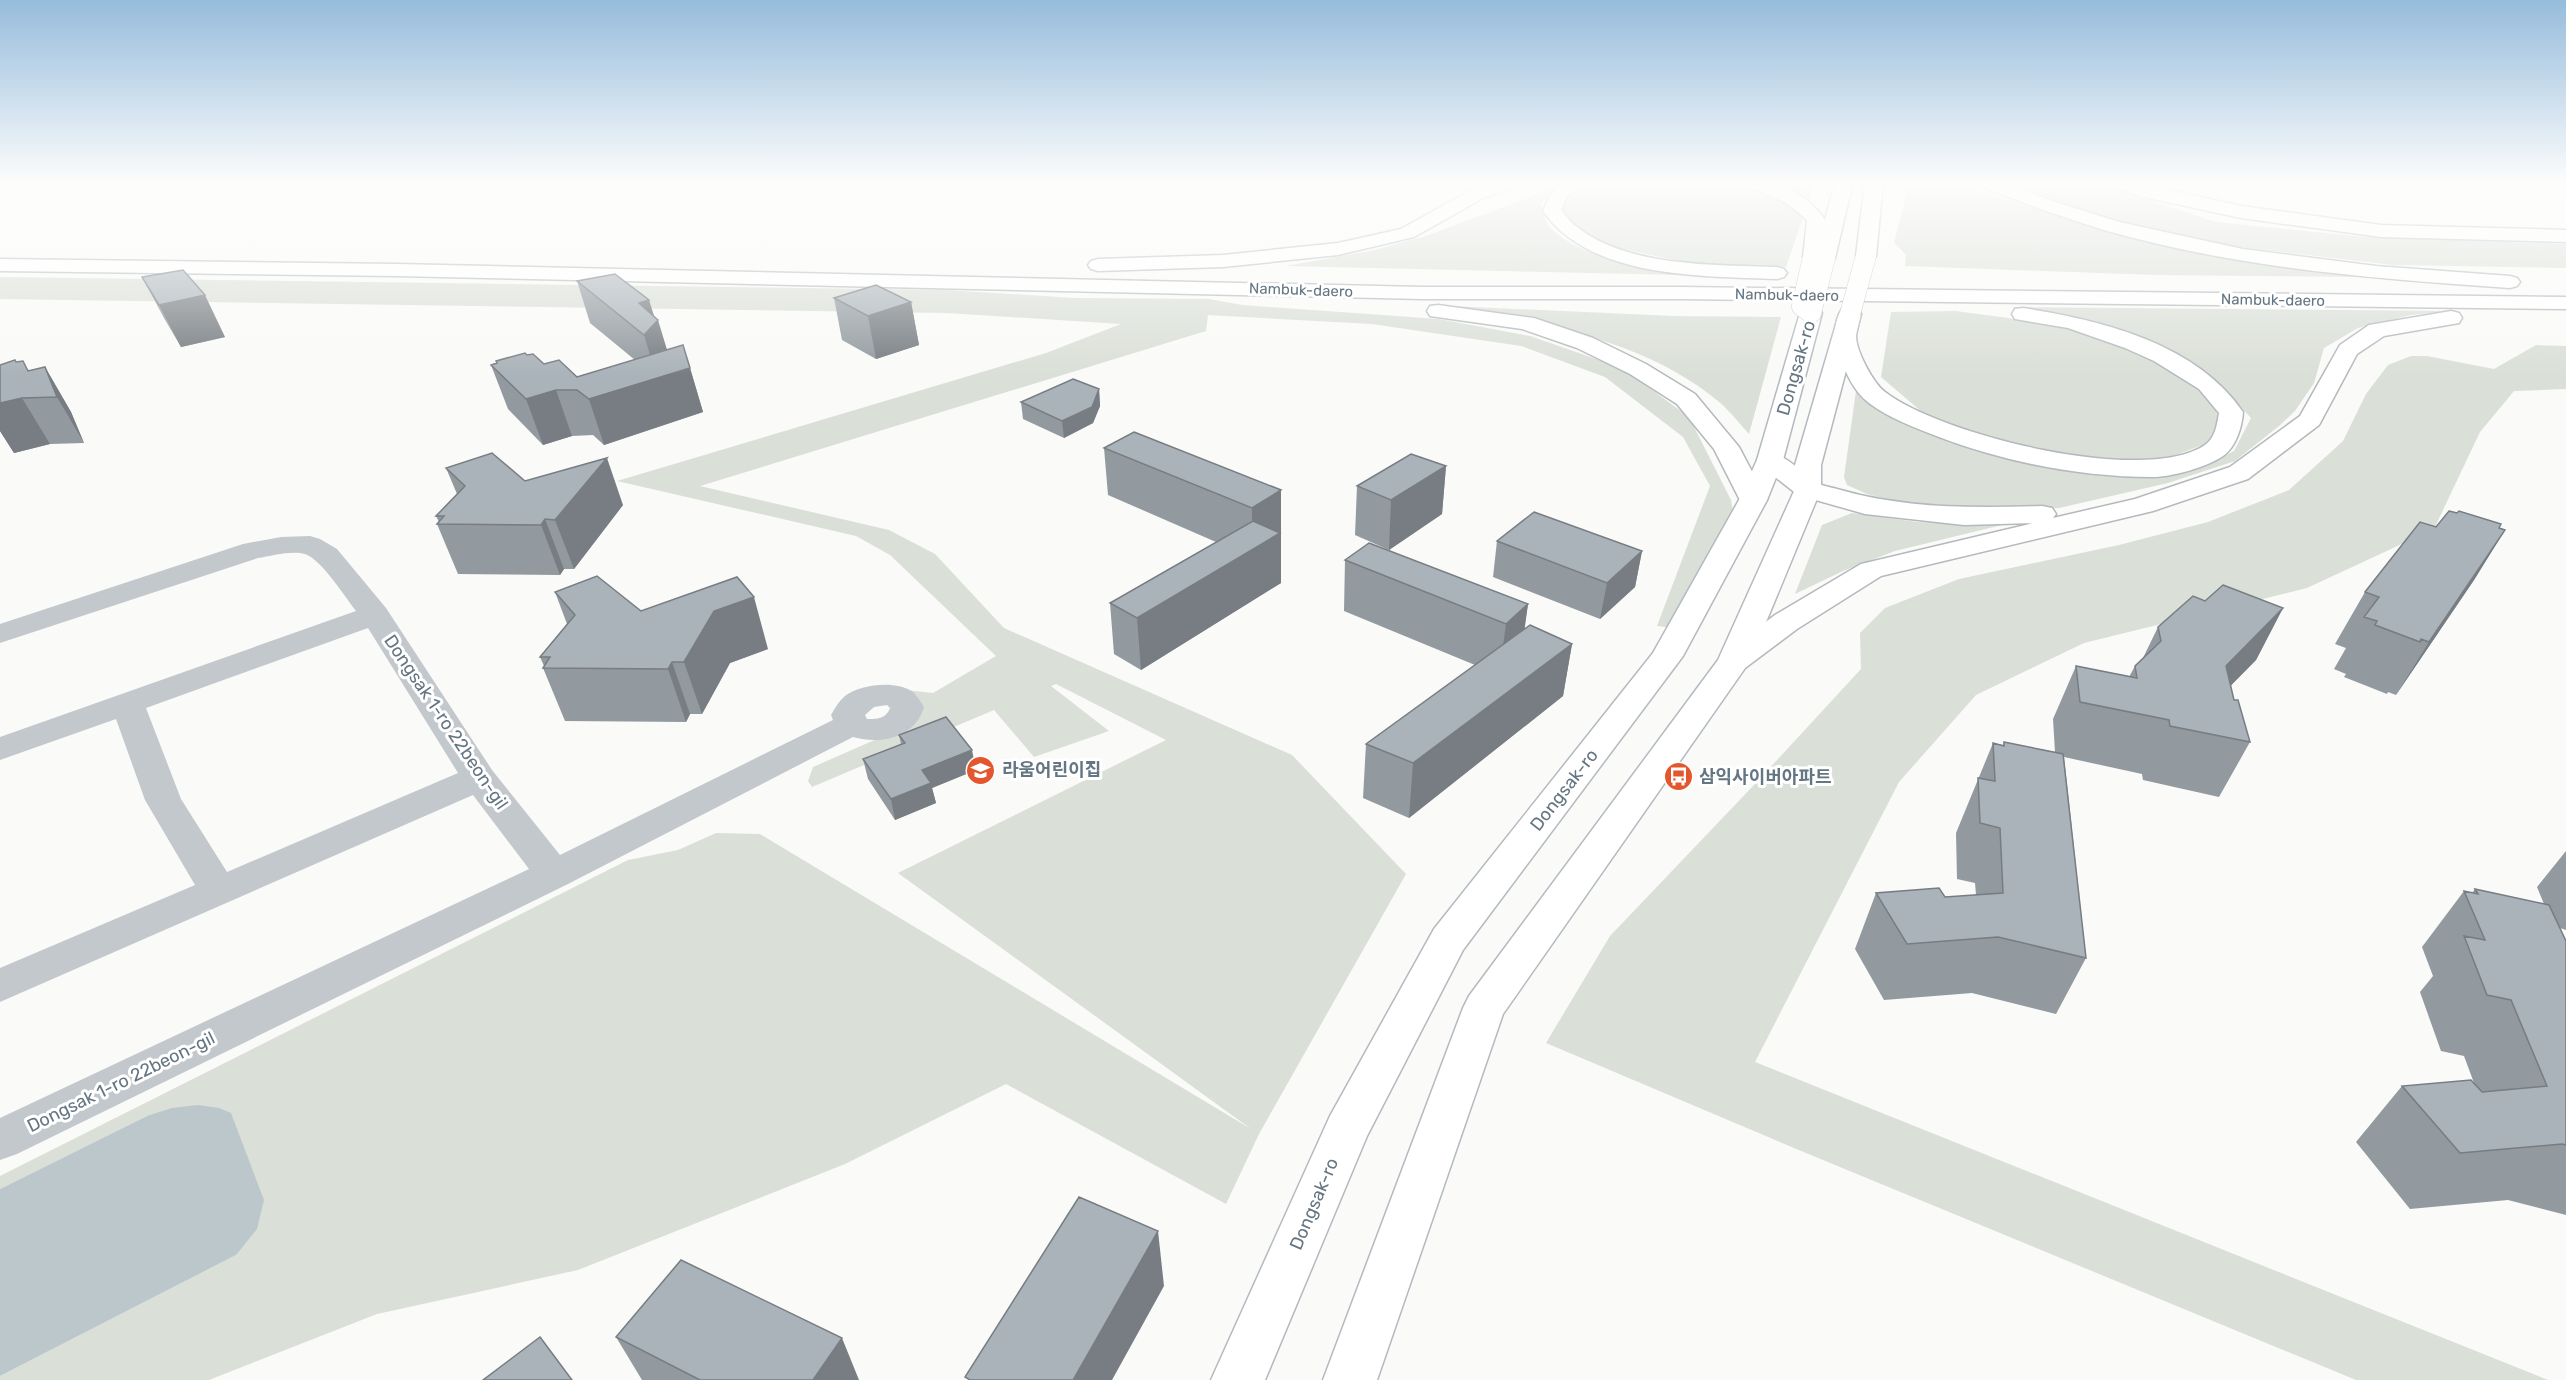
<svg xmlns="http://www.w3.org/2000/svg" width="2566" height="1380" font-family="Rubik,'Noto Sans KR',sans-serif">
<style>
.green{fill:#dadfd7}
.water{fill:#bbc7cb}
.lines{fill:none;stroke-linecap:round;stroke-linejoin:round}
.secondary-casing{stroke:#b3babf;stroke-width:3}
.highway-casing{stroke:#b4b9bd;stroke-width:3}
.street{fill:#c3c8cc;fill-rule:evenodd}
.secondary{fill:#fff;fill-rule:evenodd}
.highway{fill:#fff;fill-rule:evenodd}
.secondary-bridge-casing{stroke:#b3babf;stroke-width:21;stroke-linecap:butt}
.secondary-bridge{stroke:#fff;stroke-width:20}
.wall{fill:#929a9f}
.shaded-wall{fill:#777d82}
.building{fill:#aab3b9;stroke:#777d82;stroke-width:1.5}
.labels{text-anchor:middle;stroke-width:6;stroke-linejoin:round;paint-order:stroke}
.far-street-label{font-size:15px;fill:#657683;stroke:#fff}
.street-label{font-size:18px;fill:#657683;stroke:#fff}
.poi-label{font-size:18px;font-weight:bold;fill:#657683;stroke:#fff;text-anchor:start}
</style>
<rect width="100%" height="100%" fill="#fafaf8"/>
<path class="green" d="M1593 182H1736L1763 191 1799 211 1802 220 1786 267 1700 265 1617 248 1579 231 1569 223 1561 204 1574 190Z
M1763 182H1817L1807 205 1777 187Z
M1904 182H1953L2081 223 2152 241 2374 277 2155 275 1905 266 1906 255 1894 242 1906 197Z
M2004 182H2092L2216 222 2365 237 2566 244V268L2393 265 2223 245 2092 216Z
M1559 186 1546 197 1541 205C1543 213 1545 221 1550 227 1572 254 1645 269 1679 275L1286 266 1370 251 1426 236Z
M0 277 946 290 1075 298 1209 299 1242 305 1439 319 1530 336 1622 368 1689 417 1731 500 1733 512 1673 628 1657 626 1710 486 1683 437 1605 377 1521 346 1372 324 1208 315 1206 331 700 486 889 530 935 554 1004 628 1292 755 1406 874 1259 1134 1226 1204 1006 1084 845 1164 578 1270 377 1314 209 1380H0V1376L236 1255 147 1116 0 1189V1176L628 860 678 850 716 833 760 834 1251 1129 898 873 1166 740 1056 684 1051 686 1109 731 1034 757 994 710 812 787 808 781 813 767 902 728 897 689 933 693 996 656 890 555 856 536 617 481 1046 353 1121 324 947 313 0 299Z
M1449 306 1674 316 1781 317 1749 434C1739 423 1729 410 1718 401 1643 339 1541 323 1449 306Z
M2010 307 2451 311 2411 315 2358 328 2324 348 2314 383 2295 411 2279 426 2235 461 2168 483 2059 508 1978 511 1905 504 1867 494 1847 485 1844 477 1857 384 1893 412 2053 468 2098 475H2161L2202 467 2234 451 2251 418 2217 381 2154 345 2068 317Z
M1956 311C2032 321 2143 333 2199 391 2204 396 2212 402 2215 408 2217 413 2218 420 2220 425L2210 442 2171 457 2131 462 2068 456 2004 445 1922 412 1881 377 1891 312Z
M2536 345 2566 346V389L2514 391 2480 432 2434 529 2307 588 2084 643 1976 695 1899 782 1755 1062 2548 1380H2356L1806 1153 1546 1043 1610 936 1754 785 1861 669 1860 633 1885 608 1959 579 2119 545 2208 522 2289 490 2343 441 2366 394 2388 365 2411 356H2427L2494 369Z
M1852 513 1917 522 2002 525 1895 551 1843 571 1795 594 1822 525Z"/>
<path class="water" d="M198 1105 219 1108 231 1113 264 1200 257 1229 236 1255 0 1376V1189L147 1116 172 1108Z"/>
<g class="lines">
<defs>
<path id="secondary" d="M1835 182H1853L1835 258 1832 262H1818L1815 258Z
M1865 182H1883L1876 256 1873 260H1859L1856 256Z
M2105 182H2132L2241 206 2381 225 2566 230V242L2381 237 2241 218 2144 197 2108 186Z
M1811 307 1819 308 1822 313 1783 460 1767 500 1683 656 1463 950 1367 1136 1265 1380H1211L1330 1116 1434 929 1653 653 1739 500 1757 460 1800 313 1803 308Z
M1850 308 1858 309 1861 314 1821 465V489L1750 661 1503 1014 1377 1380H1323L1463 1008 1469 996 1718 660 1795 489V465L1839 314 1842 309Z"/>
<path id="highway" d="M1495 182H1523L1520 186 1485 197 1414 237 1338 255 1223 267 1098 271 1091 269 1088 265 1091 261 1098 259 1223 255 1338 243 1401 229 1473 189Z
M1586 182 1567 196 1561 210C1566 216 1571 223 1577 227 1627 267 1716 265 1777 267L1784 269 1787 273 1784 277 1777 279C1703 276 1590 279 1543 211L1549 197 1561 183Z
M1740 182C1775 182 1804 189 1825 220L1823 257 1820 261H1806L1803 257 1807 221C1790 201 1766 193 1743 186Z
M1977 182H2002L2055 202 2119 222 2243 249 2376 266 2510 276 2517 278 2520 282 2517 286 2510 288C2374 279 2236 268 2104 230 2062 217 2021 202 1980 186Z
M0 259 397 264 1422 287H1680L2566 297V309L1680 299H1422L397 276 0 271Z
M1438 305 1534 318 1593 338 1646 364 1695 394 1739 447 1767 500 1763 506 1753 508 1743 506 1714 449 1677 404 1630 374 1577 348 1522 329 1430 316 1427 311 1430 306Z
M1850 308 1858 309 1861 314C1859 321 1857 329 1856 336 1856 351 1873 383 1885 392 1941 435 2144 486 2205 445 2215 438 2217 425 2219 413L2199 389 2154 361 2125 348 2068 328 2015 319 2012 314 2015 309 2023 308C2101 320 2196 343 2243 412 2242 427 2236 447 2223 456 2207 467 2172 477 2153 477 2080 477 2006 462 1939 437 1915 428 1889 418 1869 403 1854 392 1846 373 1840 357 1835 341 1832 325 1842 309Z
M2451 311 2459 313 2462 318 2459 323 2384 336 2357 354 2319 425 2248 479 2153 511 1881 576 1797 629 1745 668 1734 671 1723 668 1718 661 1723 654 1775 615 1861 564 2034 523 1964 525 1865 514 1798 495 1761 466 1757 460 1761 454C1783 449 1798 471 1815 482 1822 486 1830 487 1837 489 1905 509 1972 508 2042 506L2052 508 2056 514 2053 518 2135 499 2230 467 2300 416 2340 345 2369 325Z"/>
</defs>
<use href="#secondary" class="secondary-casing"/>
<use href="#highway" class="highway-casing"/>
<path class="street" d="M310 536 320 539 337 549 386 608 492 770 560 855 833 720 831 715C835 708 839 701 845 696 861 684 896 680 913 692 917 696 921 702 924 707 915 738 881 745 853 737L568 884 17 1154 0 1160V1118L529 869 473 795 0 1002V968L195 885 145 800 116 719 0 760V737L356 611C345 597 322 560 305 554 292 550 271 556 258 558L0 643V624L243 544 281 537ZM368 628 458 773 227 872 181 799 146 708ZM887 705 890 708C886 719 877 719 867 719L865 715 874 707Z"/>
<use href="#secondary" class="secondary"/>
<use href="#highway" class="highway"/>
<defs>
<path id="secondary-bridge" d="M1813 257 1802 306 1811 313 1825 258
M1850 314 1866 256"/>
</defs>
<use href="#secondary-bridge" class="secondary-bridge-casing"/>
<use href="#secondary-bridge" class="secondary-bridge"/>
</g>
<path class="wall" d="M142 277 225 337 181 347 164 318Z
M577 281 654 316 667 350 690 368 703 412 604 445 593 435 572 436 543 445 508 409 491 365 496 363V361L527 355 544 364 577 377 635 360 590 323Z
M834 298 911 302 919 345 876 359 842 340Z
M16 362 29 371 45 367 71 412 84 443 50 444 14 453 0 431V365Z
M1099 389 1100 406 1093 423 1064 438 1023 419 1021 402Z
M1104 448 1281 490V583L1141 670 1114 654 1110 603 1216 542 1108 495Z
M1446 466 1442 514 1389 550 1355 535 1357 486Z
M446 468 525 481 623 505 574 569H564L560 575 458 574 437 524 439 522 436 516 457 494Z
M2436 527 2499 528 2505 530 2474 580 2396 695 2388 692 2387 694 2344 677 2346 674 2334 669 2346 648 2335 644 2365 592Z
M1497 541 1642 551 1635 587 1600 619 1493 577Z
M1345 560 1528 604 1524 630 1572 644 1563 696 1409 818 1363 798 1366 744 1475 665 1344 611Z
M555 592 641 611 768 649 730 663 702 714H690L686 722 565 721 543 668 544 666 540 657 567 624Z
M2205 601 2283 608 2256 660 2230 686 2234 700 2250 742 2219 797 2143 780 2142 774 2064 757 2086 958 2056 1014 1972 993 1884 1000 1855 949 1876 893 1945 897 1976 895 1975 883 1957 879 1956 833 1993 743 2003 745 2004 742 2055 752 2053 719 2076 666 2129 677 2135 666 2143 658 2158 627Z
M899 735 976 770 932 788 936 803 895 820 868 779 863 759 901 744Z
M2566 851V930L2560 928 2566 941V1215L2508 1200 2410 1209 2356 1142 2402 1086 2474 1083 2464 1056 2441 1051 2420 992 2433 976 2422 947 2464 891 2472 893 2475 889 2544 904 2537 887Z
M616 1337 859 1380H642Z"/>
<path class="shaded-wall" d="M205 295 225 337 181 347 159 305Z
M649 300 656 322 658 320 671 363 690 368 703 412 604 445 589 399 657 378 644 335 639 303Z
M911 302 919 345 876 359 868 316Z
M45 367 71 412 84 443 57 397Z
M1099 389 1100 406 1093 423 1064 438 1062 421Z
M556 390 572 436 543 445 526 399Z
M22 398 50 444 14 453 0 431V403Z
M607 458 623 505 574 569 555 520Z
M1446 466 1442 514 1389 550 1391 500Z
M1281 490V583L1141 670 1137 618 1252 550V508Z
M545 519 564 569 560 575 541 525Z
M2505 530 2474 580 2396 695 2429 642Z
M1642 551 1635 587 1600 619 1607 583Z
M754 597 768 649 730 663 702 714 684 662 714 611Z
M1528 604 1521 655 1499 676 1506 624Z
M2283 608 2256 660 2198 719 2226 666Z
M1572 644 1563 696 1409 818 1413 763Z
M672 662 690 714 686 722 668 669Z
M972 750 976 770 932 788 936 803 895 820 891 799 922 770Z
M1158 1231 1164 1286 1112 1380H1073Z
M842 1338 859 1380H813Z"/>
<path class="building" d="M183 270 205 295 159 305 142 277Z
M615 274 649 300 639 303 658 320 644 335 577 281Z
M876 285 911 302 868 316 834 298Z
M683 345 690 368 589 399 577 390H556L526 399 491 365 497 363 496 361 525 353 527 355 533 354 544 364 559 360 577 377Z
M15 360 16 362 23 361 28 371 45 367 57 397 22 398 0 403V365Z
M1073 379 1099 389 1092 407 1062 421 1021 402Z
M1134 432 1281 490 1252 508 1104 448Z
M492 453 525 481 607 458 555 520 545 519 541 525 437 524 444 516H436L465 486 446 468Z
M1411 454 1446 466 1391 500 1357 486Z
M2449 511 2457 513 2459 511 2501 524 2499 528 2505 530 2429 642 2421 639 2420 642 2375 625 2377 621 2364 617 2379 597 2365 592 2420 522 2436 527Z
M1534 512 1642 551 1607 583 1497 541Z
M1253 521 1280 533 1137 618 1110 603Z
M1369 543 1528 604 1506 624 1345 560Z
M597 576 641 611 737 577 754 597 714 611 684 662H672L668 669 543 668 550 657H540L575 615 555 592Z
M2223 585 2283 608 2226 666 2234 700H2238L2250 742 2170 726 2169 720 2080 702 2076 666 2137 678 2135 666 2161 641 2158 627 2193 596 2205 601Z
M1530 625 1572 644 1413 763 1366 744Z
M946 717 972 750 922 770 931 783 891 799 863 759 905 743 899 735Z
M2004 742 2063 754 2086 958 1998 937 1907 944 1876 893 1939 888 1945 897 2003 893 2000 828 1980 823 1978 778 1995 781 1993 743 2004 746Z
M2475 889 2549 905 2566 941V1145L2562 1144 2460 1153 2402 1086 2471 1080 2482 1092 2547 1086 2511 1000 2487 995 2464 936 2485 940 2464 891 2478 894Z
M1079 1197 1158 1231 1073 1380H970L965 1377Z
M681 1260 842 1338 813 1380H700L616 1337Z
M540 1337 572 1380H483Z"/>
<linearGradient id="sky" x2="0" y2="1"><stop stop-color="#96bcdc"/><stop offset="0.49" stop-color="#fdfdfc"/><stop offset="1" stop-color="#fdfdfc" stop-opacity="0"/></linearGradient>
<rect width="2566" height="375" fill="url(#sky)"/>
<defs>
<symbol id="school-disc" viewBox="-11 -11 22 22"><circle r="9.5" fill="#e4572e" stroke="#fff"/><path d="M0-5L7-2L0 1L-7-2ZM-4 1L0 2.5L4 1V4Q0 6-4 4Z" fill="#fff"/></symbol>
<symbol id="bus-disc" viewBox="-11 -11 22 22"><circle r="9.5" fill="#e4572e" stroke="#fff"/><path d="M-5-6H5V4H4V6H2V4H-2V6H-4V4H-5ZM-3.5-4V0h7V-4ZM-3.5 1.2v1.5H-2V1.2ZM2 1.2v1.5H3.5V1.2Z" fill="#fff"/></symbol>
</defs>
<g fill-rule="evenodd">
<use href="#school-disc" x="964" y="754" width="33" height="33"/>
<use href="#bus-disc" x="1662" y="760" width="33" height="33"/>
</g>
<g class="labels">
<g class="far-street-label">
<text transform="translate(1301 290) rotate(2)" y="5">Nambuk-daero</text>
<text transform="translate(1787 295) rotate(1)" y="5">Nambuk-daero</text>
<text transform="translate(2273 300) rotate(1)" y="5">Nambuk-daero</text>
</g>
<g class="street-label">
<text transform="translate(1796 368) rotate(-74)" y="6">Dongsak-ro</text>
<text transform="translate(446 722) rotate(56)" y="6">Dongsak 1-ro 22beon-gil</text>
<text transform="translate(1564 790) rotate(-52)" y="6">Dongsak-ro</text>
<text transform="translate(121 1082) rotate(-26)" y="6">Dongsak 1-ro 22beon-gil</text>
<text transform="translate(1314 1204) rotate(-67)" y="6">Dongsak-ro</text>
</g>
<g class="poi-label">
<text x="1002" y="776">라움어린이집</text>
<text x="1699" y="783">삼익사이버아파트</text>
</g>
</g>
</svg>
